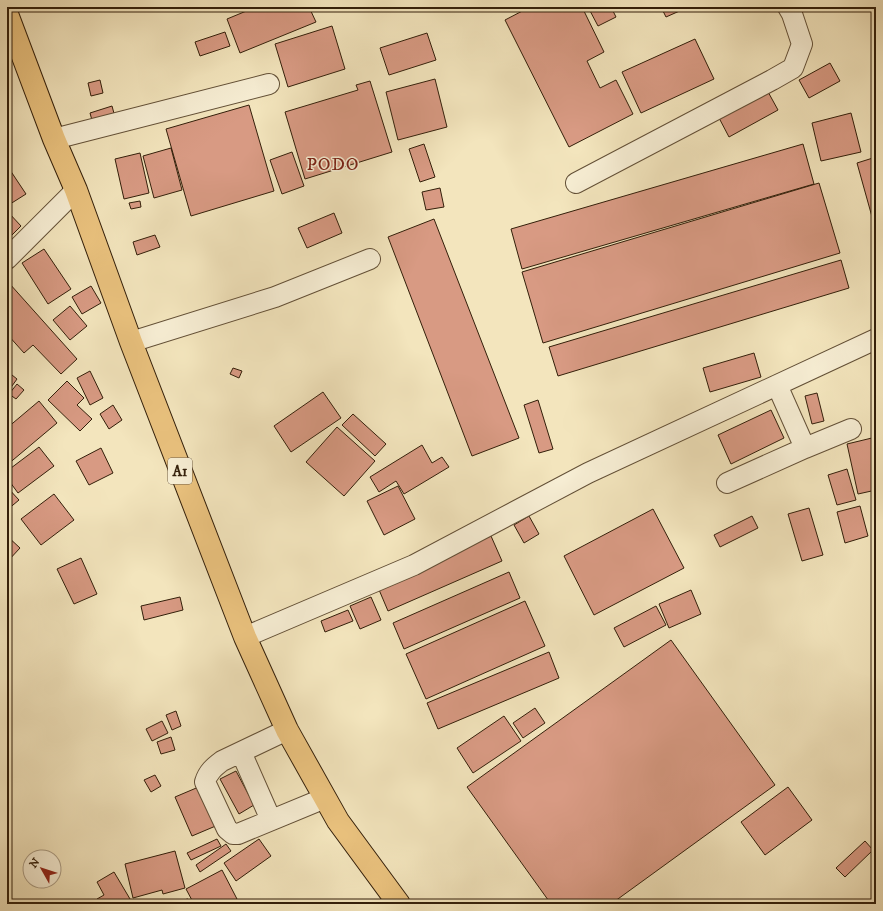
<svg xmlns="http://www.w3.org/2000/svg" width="883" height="911" font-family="'IM FELL DW Pica',serif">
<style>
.building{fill:#d89a83;stroke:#331f0a}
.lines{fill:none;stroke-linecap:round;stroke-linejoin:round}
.minor-casing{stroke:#635037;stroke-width:22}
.highway-casing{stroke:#331f0a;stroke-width:24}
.minor{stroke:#f7eed4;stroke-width:20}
.highway{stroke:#eac27e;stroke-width:22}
.labels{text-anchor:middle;stroke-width:3;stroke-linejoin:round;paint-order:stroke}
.shield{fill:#f7eed4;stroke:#6e5d47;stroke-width:1}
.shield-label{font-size:15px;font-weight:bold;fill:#331f0a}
.quarter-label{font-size:18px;letter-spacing:1px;fill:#7a1f14;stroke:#f7eed4}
</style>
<rect width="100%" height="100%" fill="#f3e5bd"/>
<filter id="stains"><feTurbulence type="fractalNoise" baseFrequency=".005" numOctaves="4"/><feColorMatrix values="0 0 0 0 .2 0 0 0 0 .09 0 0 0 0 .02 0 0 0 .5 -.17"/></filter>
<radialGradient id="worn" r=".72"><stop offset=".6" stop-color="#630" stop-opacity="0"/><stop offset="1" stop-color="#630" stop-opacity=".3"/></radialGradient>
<path class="building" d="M256 7H309L316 22 240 53 227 19Z
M530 7H582L604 52 587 61 600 88 616 80 633 114 569 147 505 20Z
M588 7H611L616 17 598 26Z
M661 7H683L684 9 666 17Z
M332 26 345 69 288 87 275 44Z
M225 32 230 46 200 56 195 42Z
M427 33 436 60 389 75 380 48Z
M695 39 714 79 641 113 622 72Z
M830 63 840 81 809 98 799 80Z
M435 79 447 127 398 140 386 92Z
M100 80 103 93 91 96 88 83Z
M370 81 392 152 305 179 285 112 358 90 356 85Z
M767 90 778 110 729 137 718 116Z
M249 105 274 191 191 216 166 129Z
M112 106 115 117 93 124 90 113Z
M851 113 861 152 821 161 812 123Z
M424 144 435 177 420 182 409 149Z
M803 144 814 184 522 269 511 229Z
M171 148 182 190 154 198 143 156Z
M292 152 304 186 282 194 270 160Z
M140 153 149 193 124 199 115 159Z
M876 157V223L874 224 857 163Z
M10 170 26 194 7 206V172Z
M819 183 840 253 543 343 522 272Z
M440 188 444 207 426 210 422 192Z
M140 201 141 207 131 209 129 203Z
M8 212 21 226 7 240V213Z
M334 213 342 233 307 248 298 228Z
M434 219 519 438 472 456 388 237Z
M155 235 160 247 137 255 133 242Z
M44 249 71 289 48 304 22 263Z
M841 260 849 288 558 376 549 347Z
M9 283 77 359 61 374 33 345 24 353 7 334V285Z
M91 286 101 303 82 314 72 297Z
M70 306 87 326 70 340 53 320Z
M754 353 761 377 710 392 703 368Z
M233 368 242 371 239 378 230 374Z
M7 371 17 379 7 393Z
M90 371 103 398 90 405 77 378Z
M67 381 84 398 77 405 92 419 80 431 48 400Z
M17 384 24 390 16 399 9 394Z
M323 392 341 418 291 452 274 426Z
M817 393 824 421 812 424 805 396Z
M538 400 553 449 539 453 524 405Z
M39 401 57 423 7 465V428Z
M113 405 122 420 109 429 100 414Z
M771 410 784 438 731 464 718 435Z
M353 414 386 444 375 456 342 425Z
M337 427 375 461 344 496 306 462Z
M876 437V490L858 494 847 444Z
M422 445 432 463 442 457 449 467 404 494 396 481 379 492 370 477Z
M39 447 54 466 18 493 7 478V471Z
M101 448 113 473 89 485 76 461Z
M847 469 856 500 837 505 828 475Z
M398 486 415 519 384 535 367 501Z
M7 487 19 500 7 510Z
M54 494 74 520 41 545 21 519Z
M860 506 868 536 845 543 837 512Z
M809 508 823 555 802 561 788 514Z
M653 509 684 568 594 615 564 556Z
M529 516 539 534 524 543 514 525Z
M752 516 758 528 720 547 714 535Z
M7 536 20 548 7 562Z
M491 536 502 561 388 611 377 585Z
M81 558 97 594 74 604 57 569Z
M509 572 520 598 404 649 393 623Z
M691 590 701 614 669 628 659 604Z
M180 597 183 610 144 620 141 606Z
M371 597 381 620 360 629 350 606Z
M525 601 545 646 426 699 406 654Z
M656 606 666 625 624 647 614 628Z
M348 610 353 621 325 632 321 621Z
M671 640 775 785 611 904H551L467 787Z
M549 652 559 678 438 729 427 703Z
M535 708 545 723 523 738 513 723Z
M176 711 181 726 172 730 166 715Z
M504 716 521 741 473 773 457 748Z
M162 721 168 733 152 741 146 729Z
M171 737 175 750 161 754 157 742Z
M236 771 254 805 239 814 220 779Z
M155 775 161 786 151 792 144 780Z
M201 786 218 825 192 836 175 797Z
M788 787 812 820 765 855 741 822Z
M217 839 221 846 191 860 187 853Z
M259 839 271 856 236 881 224 863Z
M865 841 873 850 845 877 836 868Z
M226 844 231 851 200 872 196 865Z
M175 851 185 888 163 894 162 890 133 898 125 864Z
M222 870 237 899 228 904H194L186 889Z
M114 872 133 904H101L97 899 104 895 97 882Z
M188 899 190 904H179L178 901Z"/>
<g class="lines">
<defs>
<path id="minor" d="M54 139 269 84
M576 183 772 80 793 68 802 44 792 14 788 7
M7 259 76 190
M131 342 275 297 370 259
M805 448 851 429
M727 483 805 448 777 385
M245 637 414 565 588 473 876 339
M287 730 222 761C214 767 208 772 205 782L227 829 233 834H238L325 798
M241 752 271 820"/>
<path id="highway" d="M7 14 54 139 76 190 131 342 245 637 287 730 338 821 399 904"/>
</defs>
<use href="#minor" class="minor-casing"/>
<use href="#highway" class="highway-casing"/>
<use href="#minor" class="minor"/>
<use href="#highway" class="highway"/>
</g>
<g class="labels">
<rect class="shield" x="168" y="458" width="24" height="26" rx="3"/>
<g class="shield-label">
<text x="180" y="476">A1</text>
</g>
<g class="quarter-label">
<text x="333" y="170">PODO</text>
</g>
</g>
<rect width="883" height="911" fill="none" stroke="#f3e5bd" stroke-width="24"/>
<rect x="8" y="8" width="867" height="895" fill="none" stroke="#331f0a" stroke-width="2"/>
<rect x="12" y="12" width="859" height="887" fill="none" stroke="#331f0a"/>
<g transform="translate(42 869) rotate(309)"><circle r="19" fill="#f7eed4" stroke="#a99b83"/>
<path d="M0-3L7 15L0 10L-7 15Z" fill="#8f2418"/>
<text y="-6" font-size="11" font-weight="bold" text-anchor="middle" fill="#331f0a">N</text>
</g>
<rect width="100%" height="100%" filter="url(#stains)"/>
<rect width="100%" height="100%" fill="url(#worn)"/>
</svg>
